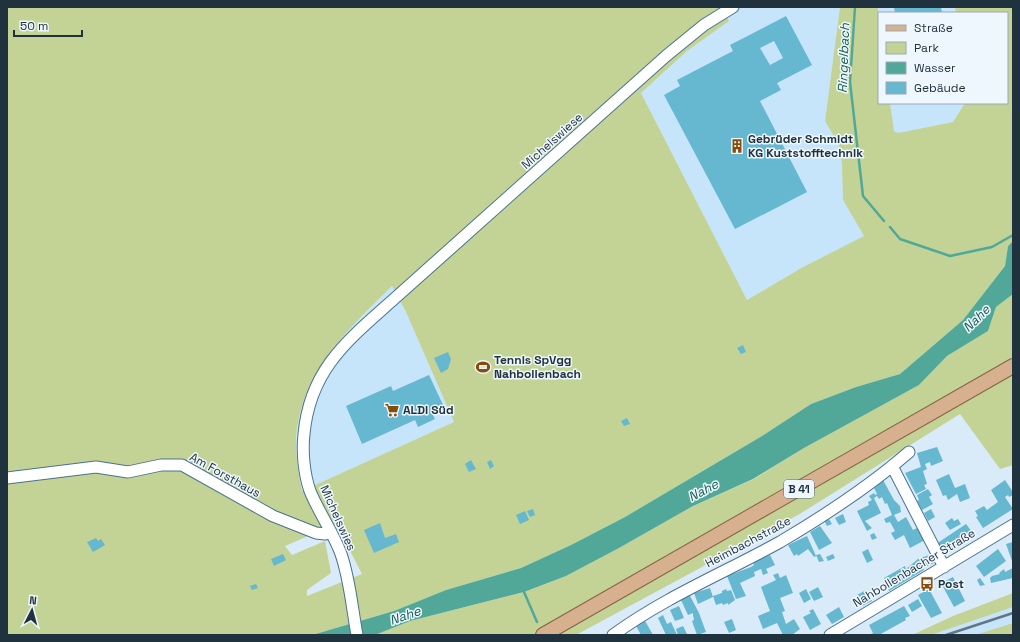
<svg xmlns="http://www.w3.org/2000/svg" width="1020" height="642" font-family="'Space Grotesk',sans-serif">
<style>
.built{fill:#c6e5fb}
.green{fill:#c3d395;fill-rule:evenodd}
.water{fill:#51a898}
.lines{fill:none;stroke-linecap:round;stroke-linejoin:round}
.stream{stroke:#51a898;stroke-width:2.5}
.building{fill:#66b7d0;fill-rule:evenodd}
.minor-casing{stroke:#49728f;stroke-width:13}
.major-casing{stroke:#856242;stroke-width:16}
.minor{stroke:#fff;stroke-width:11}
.major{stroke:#d6b08f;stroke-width:14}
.rail{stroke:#647683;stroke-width:2.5}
.labels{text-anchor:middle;stroke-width:3;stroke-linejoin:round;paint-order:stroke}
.shield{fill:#eef7fd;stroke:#5e6d78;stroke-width:1}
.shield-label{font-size:11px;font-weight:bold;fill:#21323f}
.poi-label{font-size:12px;font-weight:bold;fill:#21323f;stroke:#eef7fd;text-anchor:start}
.street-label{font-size:12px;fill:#21323f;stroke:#eef7fd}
.water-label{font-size:13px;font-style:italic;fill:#155c51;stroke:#eef7fd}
</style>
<rect width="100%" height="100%" fill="#d9ebf8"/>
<path class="built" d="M722 7H840L825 121 839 145 842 165 843 200 864 236 803 267 747 300 641 93 687 51 729 21Z
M878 7H955L956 13H879V18Z
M890 103H965V104L953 122 898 133 894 131Z
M392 286 406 312 454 422 302 491 296 443 299 419 306 392 319 366 343 335Z
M1013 607V623L975 635H931Z"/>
<path class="green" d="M7 7H722L729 21 687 51 641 93 747 300 803 267 864 236 843 200 842 165 839 145 825 121 840 7H878L879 103H890L894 131 898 133 953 122 965 103H1007V13H956L955 7H1013V241L1008 246 1005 266 963 320 900 374 856 387 811 404 762 436 625 517 571 545 521 568 446 590 394 611 312 635H7ZM392 286 406 312 454 422 302 491C299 475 296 459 296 443 299 373 347 331 392 286ZM336 524 362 574 307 596V590L331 573 325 541 292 555 285 546Z
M1013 294V465L1000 469 960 414 798 515 576 635H375L410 621 524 592 566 576 619 548 693 506 754 479 804 448 919 385 947 356 988 331 996 307Z
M1013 593V607L931 635H912L953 616Z
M1013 623V635H975Z"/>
<path class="water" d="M1013 241V294L996 307 988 331 947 356 919 385 804 448 753 479 693 506 619 548 566 576 524 592 410 621 375 635H312L394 611 446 590 521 568 571 545 625 517 762 436 811 404 856 387 900 374 963 320 1005 266 1008 246Z"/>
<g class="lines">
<path class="stream" d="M855 7 850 82 863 196 884 221
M890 227 900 239 950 256 992 247 1013 235
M524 592 537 622"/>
</g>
<path class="building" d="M894 7H941L942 13H895Z
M786 16 812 65 777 83 781 90 760 101 807 192 735 229 664 95 680 86 677 80 733 51 730 45ZM774 41 783 58 770 65 760 48Z
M743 345 746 352 741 354 737 348Z
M448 352 451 359 448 369 441 373 434 358Z
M429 375 444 407 432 413 435 419 418 427 415 420 362 444 346 406 391 386 393 391Z
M627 418 630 424 624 426 621 421Z
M937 447 943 461 931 466 930 462 925 464 927 469 923 471 927 484 924 485 926 489 916 494 905 473 921 467 917 453Z
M471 460 476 469 469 472 465 464Z
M491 460 494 466 490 469 487 462Z
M949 474 955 488 965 484 970 498 960 502 957 494 948 500 946 495 943 496 936 480Z
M883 480 894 500 900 506 901 512 894 515 898 522 906 517 913 530 919 527 925 540 910 548 904 535 895 540 891 533 895 531 890 522 886 523 884 519 892 515 887 503 885 504 882 497 879 499 877 496 874 498 881 513 865 521 872 528 867 531 857 511 869 505 868 502 872 500 869 496 874 493 875 495 877 494 874 488 877 486 875 483Z
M1005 480 1013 492V495L1009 497 1008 495 1005 497 1013 509 983 528 976 517 978 516 975 511 984 506 987 510 998 502 991 490Z
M928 489 932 495 929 497 933 504 922 510 917 501 919 500 917 495Z
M533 509 535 515 530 517 527 511Z
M931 509 935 517 928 521 924 513Z
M525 511 529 520 520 524 516 515Z
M843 514 846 522 839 525 835 518Z
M827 516 832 524 827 526 823 518Z
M952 518 954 521 958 519 961 524 950 530 945 523Z
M380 523 385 538 396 534 399 542 374 553 364 530Z
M966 524 972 532 965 537 967 540 944 555 936 544Z
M820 526 832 543 819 550 810 532Z
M874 533 877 538 872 540 870 535Z
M807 536 816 556 814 557 808 549 798 556 797 554 794 556 788 545Z
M96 538 98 541 101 539 105 545 93 552 87 542Z
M1013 542V560L1012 561 1006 544Z
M868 549 873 560 867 563 862 552Z
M998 549 1006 561 984 577 976 566Z
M283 554 286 560 274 566 271 559Z
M820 554 824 561 819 562 816 555Z
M833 554 835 558 828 561 826 557Z
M770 555 775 565 766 569 768 573 763 575 761 569 754 572 755 576 740 583 746 596 736 599 727 576 751 567 754 565 753 562Z
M929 555 934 563 923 568 924 570 889 591 884 578 905 566 906 569 918 559Z
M1013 568V578L991 583 990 578 992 576 1000 574 999 573 1004 569 1005 572Z
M778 573 780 578 786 575 793 593 780 598 785 611 782 612 786 624 794 619 800 629 792 635H783L777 623 763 629 758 616 770 611 761 587 776 580 773 575Z
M953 577 965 601 954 607 941 583Z
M980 578 985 585 980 586 977 580Z
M256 584 258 588 252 590 250 586Z
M818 587 823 597 814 601 809 592Z
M710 588 713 597 698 604 694 593Z
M726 589 727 591 731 590 735 600 728 605V603L723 605 722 603 716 605 713 596 722 593V591Z
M806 589 811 599 804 603 799 593Z
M929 589 942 613 931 618 918 595Z
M866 590 872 601 862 606 857 595Z
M689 594 699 613 706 632 697 635 692 621 694 620 693 615V613L688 615 680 598Z
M918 599 922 606 912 612 908 605Z
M679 606 684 618 675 621 670 610Z
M904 606 910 616 905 618 906 620 879 635H869L873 633 869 625Z
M839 607 844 617 832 624 826 615Z
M813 609 821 624 810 630 803 617 811 613 809 611Z
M663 615 667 624 671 622 677 635H666L658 618Z
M644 619 653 635H641L635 624Z
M732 619 736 630 729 633 724 622Z
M683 626 687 634 678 635 676 629Z"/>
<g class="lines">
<defs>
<path id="minor" d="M892 466 944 567
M7 478 96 467 128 472 161 465H182L273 516 316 533 325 534 331 532
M357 635C352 608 350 580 341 554 333 532 319 513 310 491 304 474 302 452 304 434 310 369 348 340 394 299L666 56 704 25 733 7
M613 635C665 597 724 573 780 542 824 516 870 486 909 452
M830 635 1013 525"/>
<path id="major" d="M543 635 1013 366"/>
</defs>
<use href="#minor" class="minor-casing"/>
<use href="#major" class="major-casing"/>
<use href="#minor" class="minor"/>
<use href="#major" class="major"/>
<path class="rail" d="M946 635 1013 613"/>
</g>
<defs>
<symbol id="building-bare" viewBox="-9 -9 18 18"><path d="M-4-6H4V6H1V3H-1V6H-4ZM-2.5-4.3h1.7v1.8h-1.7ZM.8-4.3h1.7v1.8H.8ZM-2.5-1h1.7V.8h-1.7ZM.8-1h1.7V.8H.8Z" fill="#884c0a" stroke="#eef7fd" stroke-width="2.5" paint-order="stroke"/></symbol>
<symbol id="stadium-bare" viewBox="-9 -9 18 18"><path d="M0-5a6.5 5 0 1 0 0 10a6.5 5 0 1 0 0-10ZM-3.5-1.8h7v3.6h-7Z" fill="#884c0a" stroke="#eef7fd" stroke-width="2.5" paint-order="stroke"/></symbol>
<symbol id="supermarket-bare" viewBox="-9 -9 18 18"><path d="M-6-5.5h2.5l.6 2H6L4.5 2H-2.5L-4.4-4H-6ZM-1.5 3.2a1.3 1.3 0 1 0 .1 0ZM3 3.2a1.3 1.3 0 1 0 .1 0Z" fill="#884c0a" stroke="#eef7fd" stroke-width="2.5" paint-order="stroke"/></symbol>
<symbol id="bus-bare" viewBox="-9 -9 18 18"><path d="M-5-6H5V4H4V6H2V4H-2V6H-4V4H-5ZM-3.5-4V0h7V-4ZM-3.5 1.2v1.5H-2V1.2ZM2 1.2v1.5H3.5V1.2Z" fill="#884c0a" stroke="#eef7fd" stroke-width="2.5" paint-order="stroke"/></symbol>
</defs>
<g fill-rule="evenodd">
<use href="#building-bare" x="727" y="136" width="20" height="20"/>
<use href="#stadium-bare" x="473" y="357" width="20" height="20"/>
<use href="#supermarket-bare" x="382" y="400" width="20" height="20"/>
<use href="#bus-bare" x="917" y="574" width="20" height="20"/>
</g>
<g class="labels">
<rect class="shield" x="784" y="480" width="30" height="18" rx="3"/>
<g class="shield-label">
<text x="799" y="493">B 41</text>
</g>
<g class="poi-label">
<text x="748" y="143">Gebrüder Schmidt<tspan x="748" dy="14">KG Kuststofftechnik</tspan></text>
<text x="494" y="364">Tennis SpVgg<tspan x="494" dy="14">Nahbollenbach</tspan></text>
<text x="403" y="414">ALDI Süd</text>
<text x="938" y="588">Post</text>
</g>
<g class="street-label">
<text transform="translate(552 141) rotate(-42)" y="4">Michelswiese</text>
<text transform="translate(225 475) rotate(29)" y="4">Am Forsthaus</text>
<text transform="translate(338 518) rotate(66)" y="4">Michelswies</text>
<text transform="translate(748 542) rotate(-28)" y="4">Heimbachstraße</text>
<text transform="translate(914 568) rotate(-31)" y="4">Nahbollenbacher Straße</text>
</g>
<g class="water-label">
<text transform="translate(843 58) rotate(-88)" y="5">Ringelbach</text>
<text transform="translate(976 318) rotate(-45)" y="5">Nahe</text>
<text transform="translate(703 490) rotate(-28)" y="5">Nahe</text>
<text transform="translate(405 615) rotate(-19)" y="5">Nahe</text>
</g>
</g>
<rect width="1020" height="642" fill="none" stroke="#21323f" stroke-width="16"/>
<rect x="878" y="12" width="130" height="92" fill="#eef7fd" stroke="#9ca8b1"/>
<rect x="886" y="25" width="20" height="6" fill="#d6b08f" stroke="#9ca8b1"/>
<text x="914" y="32" font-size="12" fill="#21323f">Straße</text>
<rect x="886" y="42" width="20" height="12" fill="#c3d395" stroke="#9ca8b1"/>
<text x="914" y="52" font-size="12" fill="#21323f">Park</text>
<rect x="886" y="62" width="20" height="12" fill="#51a898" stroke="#9ca8b1"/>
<text x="914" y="72" font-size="12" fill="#21323f">Wasser</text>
<rect x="886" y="82" width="20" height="12" fill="#66b7d0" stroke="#9ca8b1"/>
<text x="914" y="92" font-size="12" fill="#21323f">Gebäude</text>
<g transform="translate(32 610) rotate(6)" stroke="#eef7fd" stroke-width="3" paint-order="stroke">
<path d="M0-3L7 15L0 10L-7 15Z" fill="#21323f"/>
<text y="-6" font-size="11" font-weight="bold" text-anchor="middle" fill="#21323f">N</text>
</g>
<path d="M14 30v6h68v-6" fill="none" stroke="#21323f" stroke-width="2"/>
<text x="20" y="30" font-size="12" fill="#21323f" stroke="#eef7fd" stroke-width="3" paint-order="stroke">50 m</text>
</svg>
